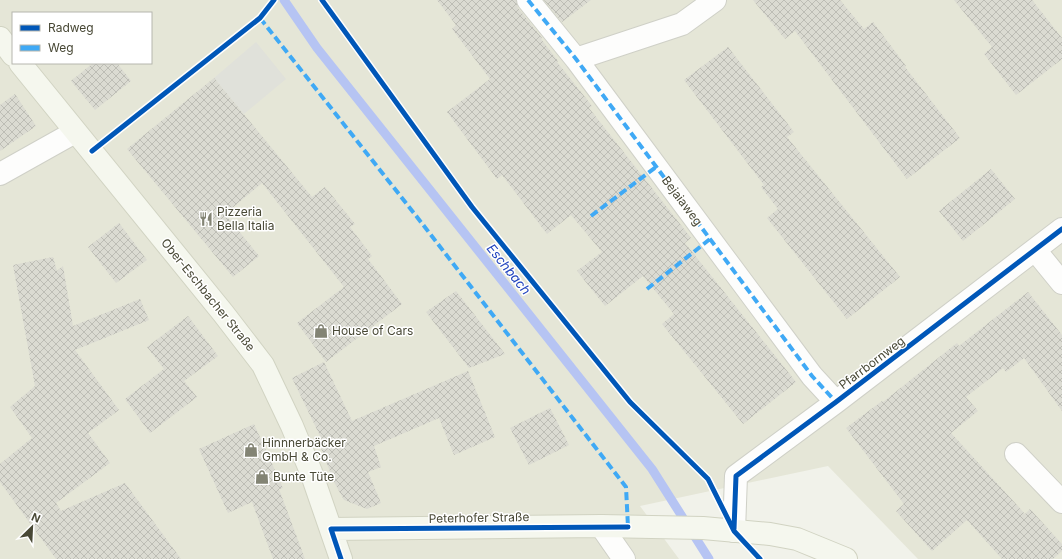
<svg xmlns="http://www.w3.org/2000/svg" width="1062" height="559" font-family="Inter,sans-serif">
<style>
.residential{fill:#e5e6d7;fill-rule:evenodd}
.parking{fill:#e0e1da}
.lines{fill:none;stroke-linecap:round;stroke-linejoin:round}
.stream{stroke:#b6c4f3;stroke-width:9}
.building{fill:url(#building-cross-hatch)}
.street-casing{stroke:#cfd0c7;stroke-width:24}
.secondary-casing{stroke:#d1d3c2;stroke-width:24}
.street{stroke:#fdfdfc;stroke-width:22}
.secondary{stroke:#f5f7ee;stroke-width:22}
.quiet{stroke:#3fa9f5;stroke-width:4;stroke-dasharray:8 4;stroke-linecap:butt}
.cycleway-casing{stroke:#fff;stroke-width:8}
.cycleway{stroke:#0057b8;stroke-width:5}
.labels{text-anchor:middle;stroke-width:3;stroke-linejoin:round;paint-order:stroke}
.street-label{font-size:12px;fill:#484835;stroke:#fff}
.poi-label{font-size:12px;fill:#484835;stroke:#fff;text-anchor:start}
.water-label{font-size:13px;font-style:italic;fill:#2345be;stroke:#fff}
</style>
<defs>
<pattern id="building-cross-hatch" width="8" height="8" patternUnits="userSpaceOnUse"><rect width="8" height="8" fill="#dbdbd2"/><path d="M0 0l8 8M0 8l8-8" fill="none" stroke="#bdbdb5"/></pattern>
</defs>
<rect width="100%" height="100%" fill="#f1f2ea"/>
<path class="residential" d="M0 0H1062V559H918L828 466 640 506 679 559H0ZM13 13H151V63H13Z"/>
<path class="parking" d="M256 42 286 79 244 114 214 78Z"/>
<g class="lines">
<path class="stream" d="M284 0 317 48 652 469 709 559"/>
</g>
<path class="building" d="M437 0H516L518 8 542 38 541 39 558 61 557 62 592 106 589 108 691 238 685 243 796 382 743 424 662 324 674 314 643 276 605 306 577 271 602 252 571 215 547 234 502 175 497 179 447 112 490 79 452 29 456 25Z
M544 0H591L562 22Z
M753 0H840L864 29 873 22 906 66 905 67 960 138 907 179 795 31 785 39Z
M954 0H1032L1062 38V59L1016 95 984 54 992 47Z
M728 47 794 132 787 137 900 277 847 319 767 218 778 209 761 187 764 185 684 80Z
M93 63H117L131 81 95 110 71 81Z
M214 78 312 197 325 187 355 224 350 227 372 256 368 259 402 304 326 362 297 323 344 287 262 183 225 214 259 256 233 277 127 149Z
M15 94 36 126 0 151V105Z
M991 169 1015 199 963 241 939 211Z
M119 223 147 260 116 283 88 247Z
M53 257 57 271 63 266 73 326 140 299 149 320 75 350 119 410 88 433 110 463 56 503 61 511 125 483 181 559H56L0 482V464L32 438 10 407 35 386 13 265Z
M456 291 505 354 469 368 426 312Z
M1028 292 1062 335V411L1024 358 1006 372 1003 368 966 397 978 411 951 433 1025 514 1030 509 1062 544V551L1053 559H1002L967 520 932 551 896 511 904 504 846 428 882 401 883 402 957 343 959 346Z
M188 316 218 356 184 381 197 397 150 433 125 399 164 369 147 347Z
M324 362 352 421 468 371 495 437 454 455 439 418 374 446 381 467 368 472 381 503 367 509 344 500 334 482 319 443 323 442 292 378Z
M550 408 569 445 529 465 510 428Z
M254 424 283 488 279 489 305 559H273L252 502 228 513 199 449Z"/>
<g class="lines">
<defs>
<path id="street" d="M528 0 576 59 812 376 836 402
M576 59 682 24 715 0
M0 174 75 132
M1035 250 1062 283
M1016 454 1062 502
M601 526 624 559
M734 531 736 476 836 402 1062 229"/>
<path id="secondary" d="M0 38 13 55
M20 63 223 313 263 365 292 426 311 472 341 559
M331 529 601 526 703 528 770 534 797 539 846 559"/>
</defs>
<use href="#street" class="street-casing"/>
<use href="#secondary" class="secondary-casing"/>
<use href="#street" class="street"/>
<use href="#secondary" class="secondary"/>
<path class="quiet" d="M528 0 576 59 812 376 836 402
M260 18 417 217 626 487 628 527
M591 216 656 167
M647 289 710 239"/>
<defs>
<path id="cycleway" d="M322 0 472 207 630 402 708 479 734 531 760 559
M92 151 260 18 274 0
M734 529 736 476 836 402 1062 229
M341 559 331 529 628 527"/>
</defs>
<use href="#cycleway" class="cycleway-casing"/>
<use href="#cycleway" class="cycleway"/>
</g>
<defs>
<symbol id="restaurant-bare" viewBox="-9 -9 18 18"><path d="M-5-6h1v4h1v-4h1v4h1v-4h1v5L-1.5 .5V6h-2V.5L-5-1ZM5-6V6H3V1.5H1.5Q1.5-4 5-6Z" fill="#838474" stroke="#fff" stroke-width="2.5" paint-order="stroke"/></symbol>
<symbol id="shop-bare" viewBox="-9 -9 18 18"><path d="M-5-2.5h2.3a2.7 3.5 0 0 1 5.4 0H5L5.5 6h-11ZM-1.5-2.5h3a1.5 2.3 0 0 0-3 0Z" fill="#838474" stroke="#fff" stroke-width="2.5" paint-order="stroke"/></symbol>
</defs>
<g fill-rule="evenodd">
<use href="#restaurant-bare" x="196" y="209" width="20" height="20"/>
<use href="#shop-bare" x="311" y="321" width="20" height="20"/>
<use href="#shop-bare" x="241" y="440" width="20" height="20"/>
<use href="#shop-bare" x="252" y="467" width="20" height="20"/>
</g>
<g class="labels">
<g class="street-label">
<text transform="translate(682 201) rotate(53)" y="4">Bejaiaweg</text>
<text transform="translate(208 295) rotate(51)" y="4">Ober-Eschbacher Straße</text>
<text transform="translate(872 363) rotate(-37)" y="4">Pfarrbornweg</text>
<text transform="translate(479 518) rotate(-1)" y="4">Peterhofer Straße</text>
</g>
<g class="poi-label">
<text x="217" y="216">Pizzeria<tspan x="217" dy="14">Bella Italia</tspan></text>
<text x="332" y="335">House of Cars</text>
<text x="262" y="447">Hinnnerbäcker<tspan x="262" dy="14">GmbH &amp; Co.</tspan></text>
<text x="273" y="481">Bunte Tüte</text>
</g>
<g class="water-label">
<text transform="translate(509 269) rotate(51)" y="5">Eschbach</text>
</g>
</g>
<rect x="12" y="12" width="140" height="52" fill="#ffffff" stroke="#b6b6ae"/>
<rect x="20" y="25" width="20" height="6" fill="#0057b8" stroke="#b6b6ae"/>
<text x="48" y="32" font-size="12" fill="#484835">Radweg</text>
<rect x="20" y="45" width="20" height="6" fill="#3fa9f5" stroke="#b6b6ae"/>
<text x="48" y="52" font-size="12" fill="#484835">Weg</text>
<g transform="translate(32 527) rotate(24)" stroke="#ffffff" stroke-width="3" paint-order="stroke">
<path d="M0-3L7 15L0 10L-7 15Z" fill="#484835"/>
<text y="-6" font-size="11" font-weight="bold" text-anchor="middle" fill="#484835">N</text>
</g>
</svg>
